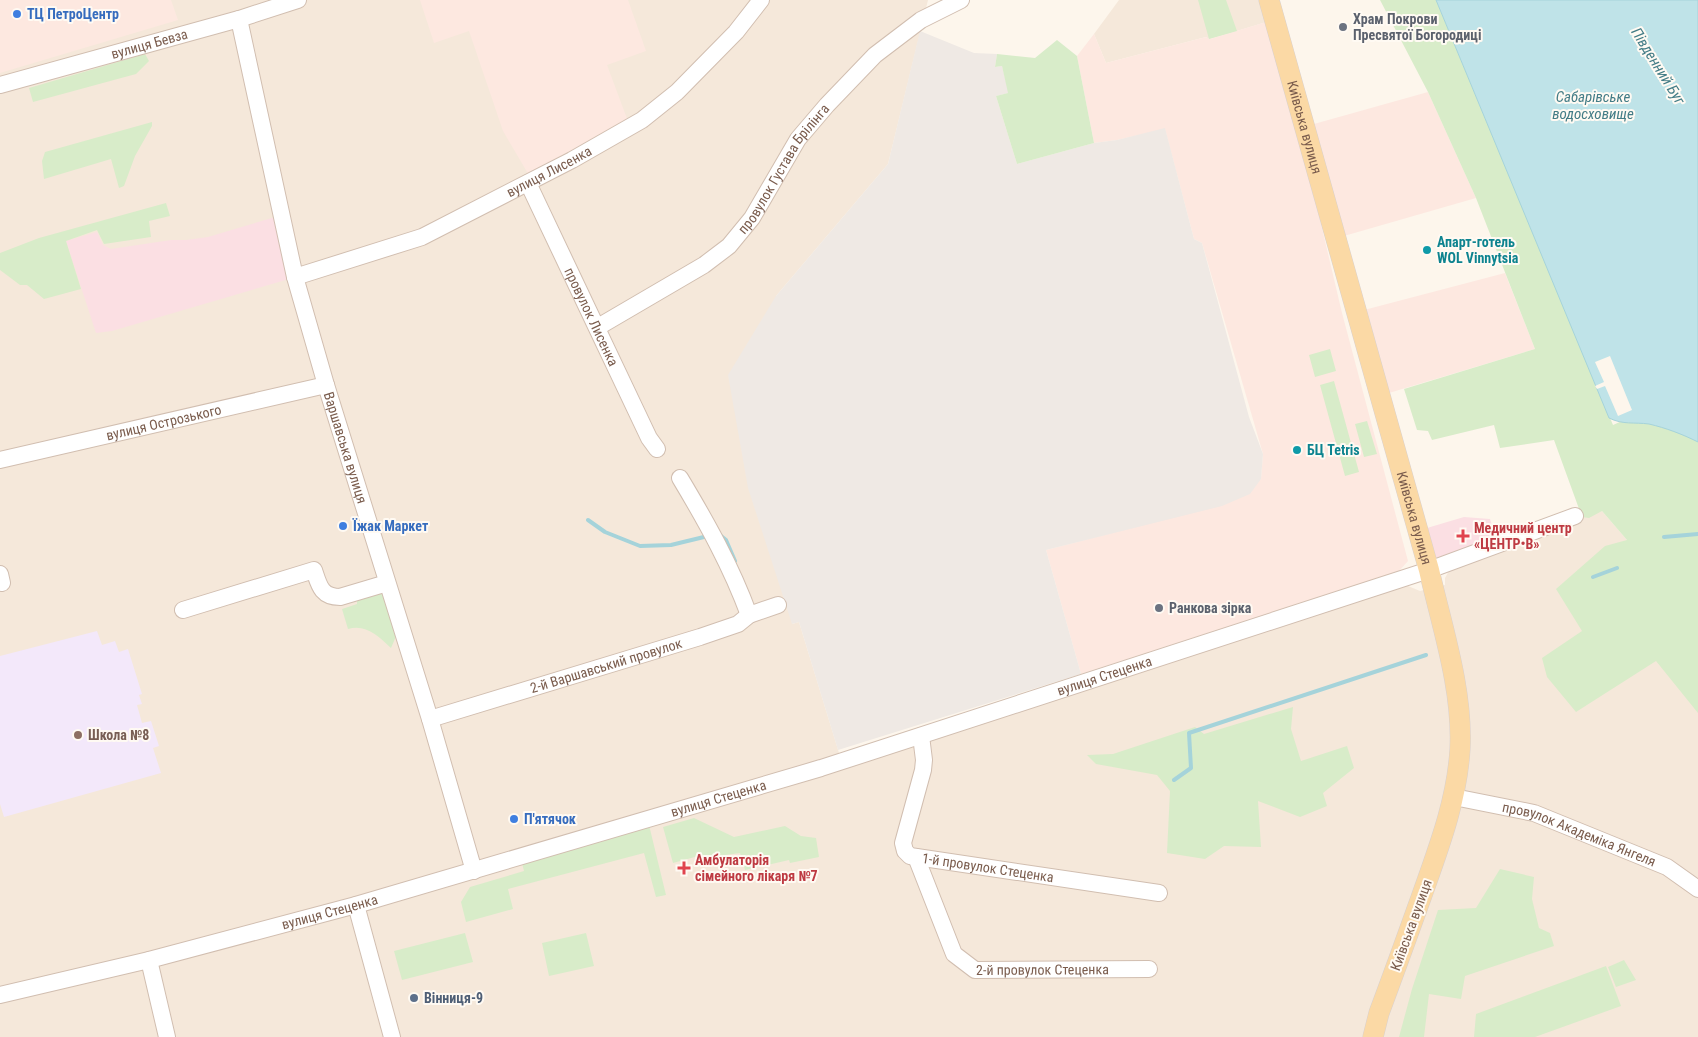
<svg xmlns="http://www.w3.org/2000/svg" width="1698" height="1037" font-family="'Roboto Condensed',sans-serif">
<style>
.residential{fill:#f5e8da}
.commercial{fill:#fde8e0}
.industrial{fill:#efe9e4}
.education{fill:#f3e8fa}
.medical{fill:#fbdfe3}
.green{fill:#d8ecc9}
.water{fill:#bfe3e8;stroke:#a5d3da}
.pier{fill:#fdf6ec}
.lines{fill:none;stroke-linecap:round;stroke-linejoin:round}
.stream{stroke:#a5d3da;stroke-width:4}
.minor-casing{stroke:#d1beb0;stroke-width:18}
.major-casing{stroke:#dad1cd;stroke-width:21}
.minor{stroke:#fff;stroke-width:16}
.major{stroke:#fbd9a5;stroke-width:20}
.shop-dot{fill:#3f7fe0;stroke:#fffaf3;stroke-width:2}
.worship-dot{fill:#6b7280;stroke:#fffaf3;stroke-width:2}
.culture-dot{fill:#0f9aa8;stroke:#fffaf3;stroke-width:2}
.health-dot{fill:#e0444e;stroke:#fffaf3;stroke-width:2}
.education-dot{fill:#8d6e63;stroke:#fffaf3;stroke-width:2}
.service-dot{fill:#5c6f8a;stroke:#fffaf3;stroke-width:2}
.labels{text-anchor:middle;stroke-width:4;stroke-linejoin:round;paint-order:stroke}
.shop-label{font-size:14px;font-weight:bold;fill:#366cbe;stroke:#fffaf3;text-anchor:start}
.worship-label{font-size:14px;font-weight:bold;fill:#5b616d;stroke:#fffaf3;text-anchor:start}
.street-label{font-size:14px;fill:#7a5c4d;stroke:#fffaf3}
.culture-label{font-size:14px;font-weight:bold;fill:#0d838f;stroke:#fffaf3;text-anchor:start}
.health-label{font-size:14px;font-weight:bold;fill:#be3a42;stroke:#fffaf3;text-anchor:start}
.education-label{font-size:14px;font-weight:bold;fill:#785e54;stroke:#fffaf3;text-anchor:start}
.service-label{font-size:14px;font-weight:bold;fill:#4e5e75;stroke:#fffaf3;text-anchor:start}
.water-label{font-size:15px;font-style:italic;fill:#437c86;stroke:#fffaf3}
</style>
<rect width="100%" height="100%" fill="#fdf6ec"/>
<path class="residential" d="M0 0H928L888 164 776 296 792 624 799 622 843 766 1393 588 1408 586 1420 591 1445 585V578L1455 560 1575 516 1602 511 1627 540 1698 640V1037H0Z
M1119 0H1267L1273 20 1237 31 1209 39 1206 37 1106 63 1094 34Z"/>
<path class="commercial" d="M0 0H171L178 20 0 73Z
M420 0H628L646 51 607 65 629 124 530 177 503 131 469 31 434 43Z
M1273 20 1342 313 1408 561 1399 571 1081 674 1046 550 1181 515 1261 479 1263 454 1202 243 1194 239 1165 129 1117 140 1094 143 1077 56 1094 34 1106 63 1206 37 1210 39Z
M1428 92 1476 198 1344 236 1314 124Z
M1505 273 1535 349 1389 393 1364 310Z"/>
<path class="industrial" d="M920 31 974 53 997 54 995 67 1002 66 1009 93 996 96 1017 164 1094 143 1117 140 1165 128 1194 239 1202 243 1249 417 1263 454 1261 479 1250 494 1222 506 1046 550 1081 674 838 750 799 622 792 624 748 488 728 375 776 296 888 164Z"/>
<path class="education" d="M97 631 102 645 115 641 119 652 128 649 142 694 139 695 142 704 137 705 142 723 151 721 159 746 153 748 161 773 4 817 0 804V656Z"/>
<path class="medical" d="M275 217 289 279 112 331 96 333 66 241 97 232 103 245 111 249 171 240H186L208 237Z
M1464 517 1490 519 1498 544 1438 564 1427 528Z"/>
<path class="green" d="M1198 0H1226L1237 31 1209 39Z
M1380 0H1436L1613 425 1698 387V713L1656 661 1576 712 1547 677 1542 658 1582 631 1556 589 1605 546 1627 540 1602 511 1589 518 1582 517 1554 440 1500 448 1494 425 1432 440 1428 431 1417 430 1404 389 1535 349 1476 198 1428 92Z
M1057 40 1077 56 1094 143 1017 164 996 96 1008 93 1002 66 995 67 997 54 1035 58Z
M145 54 149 61 136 74 33 102 29 88Z
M152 122V126L135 156 124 186 119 188 111 159 44 179 42 161 45 152Z
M166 203 170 216 149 221 151 237 104 244 97 230 66 241 81 289 44 299 27 285H20L0 270V253L39 238Z
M1330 349 1336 371 1315 377 1309 355Z
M1334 381 1359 472 1345 476 1320 385Z
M1367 421 1377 454 1364 457 1355 424Z
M380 592 386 599 397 634 391 648C378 636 366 624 348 629L342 609 357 604V599Z
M1293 707 1291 729 1301 761 1347 746 1354 768 1323 793 1327 806 1300 817 1258 801 1261 847 1224 846 1205 859 1167 853 1170 791 1157 775 1096 764 1087 755 1113 754 1195 727 1204 734Z
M694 818 734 837 785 826 801 836 816 838 819 857 790 863 789 860 745 870 740 853 704 858 702 855 673 863 663 827Z
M649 825 666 895 656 897 644 853 508 889 513 909 466 922 461 902 470 887 524 871 522 863Z
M1500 869 1534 877 1532 899 1539 928 1550 933 1554 946 1465 976 1461 999 1429 994 1424 1037H1399L1412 989 1438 910 1476 908Z
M465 933 473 962 402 980 394 951Z
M586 933 594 966 549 976 542 943Z
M1624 960 1636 980 1616 987 1608 967Z
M1606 966 1621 1006 1535 1037H1474L1476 1014Z"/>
<path class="water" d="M1436 0H1698V442C1682 434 1666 428 1649 424 1634 422 1623 425 1609 418Z"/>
<path class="pier" d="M1610 356 1632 410 1618 416 1605 386 1597 389 1595 386 1604 382 1595 362Z"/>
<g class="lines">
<path class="stream" d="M588 520 605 532 640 546 671 545 708 536
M720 535 726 540 735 561
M1664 537 1698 534
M1593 577 1617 568
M1174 780 1191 768 1189 733 1426 655"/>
<defs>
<g id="minor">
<path id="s1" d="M239 19 295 277 326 385 430 719 474 871"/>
<path id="s2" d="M0 85 239 19 298 0"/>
<path id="s3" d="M528 183 649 438 657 449"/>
<path id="s4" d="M295 277 422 237 572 160 642 120 677 92 736 32 761 0"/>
<path id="s5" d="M598 327 704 265 729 246 752 218 798 139 827 105 875 55 921 20 961 0"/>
<path id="s6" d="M0 460 326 385"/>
<path d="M680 478C707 523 731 566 749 615"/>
<path d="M0 574 2 583"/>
<path d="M183 610 314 570C319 585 321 597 340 597L387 583"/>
<path id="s7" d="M430 719 700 637 738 624 749 615 778 605"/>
<path id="s8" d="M921 736 924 760 923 770 903 843 905 851 910 856 1159 893"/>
<path id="s9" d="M1454 797 1534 813 1667 867 1698 889"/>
<path id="s10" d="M916 857 954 954 975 970 1149 969"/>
<path d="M356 905 392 1037"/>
<path d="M149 960 167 1037"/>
<path id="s11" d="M0 995 149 960 356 905 821 768 1429 570 1575 516"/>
</g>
<g id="major">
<path id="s12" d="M1269 0 1429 570C1442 627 1463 689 1460 749 1457 800 1439 847 1422 895 1408 934 1394 973 1379 1013L1373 1037"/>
</g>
</defs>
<use href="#minor" class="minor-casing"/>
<use href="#major" class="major-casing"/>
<use href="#minor" class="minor"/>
<use href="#major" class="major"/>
</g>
<g class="shop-dot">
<circle cx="17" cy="14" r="5"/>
<circle cx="343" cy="526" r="5"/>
<circle cx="514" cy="819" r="5"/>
</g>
<g class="worship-dot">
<circle cx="1343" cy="27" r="5"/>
<circle cx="1159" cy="608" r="5"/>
</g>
<g class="culture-dot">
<circle cx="1427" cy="250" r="5"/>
<circle cx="1297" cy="450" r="5"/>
</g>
<g class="health-dot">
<path d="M1460.5 528.5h5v5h5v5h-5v5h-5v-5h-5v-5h5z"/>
<path d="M681.5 860.5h5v5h5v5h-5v5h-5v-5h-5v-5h5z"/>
</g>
<circle class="education-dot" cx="78" cy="735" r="5"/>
<circle class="service-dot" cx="414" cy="998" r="5"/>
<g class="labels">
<g class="shop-label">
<text x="27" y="19">ТЦ ПетроЦентр</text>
<text x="353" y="531">Їжак Маркет</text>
<text x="524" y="824">П'ятячок</text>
</g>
<g class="worship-label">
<text x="1353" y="24">Храм Покрови<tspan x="1353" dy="16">Пресвятої Богородиці</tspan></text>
<text x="1169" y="613">Ранкова зірка</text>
</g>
<g class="street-label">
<text dy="5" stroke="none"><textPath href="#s2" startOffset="155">вулиця Бевза</textPath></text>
<text dy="5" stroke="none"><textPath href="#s12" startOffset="132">Київська вулиця</textPath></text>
<text dy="5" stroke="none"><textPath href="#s5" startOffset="249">провулок Густава Брілінга</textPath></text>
<text dy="5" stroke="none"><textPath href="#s4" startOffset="276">вулиця Лисенка</textPath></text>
<text dy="5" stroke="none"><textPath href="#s3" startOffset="148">провулок Лисенка</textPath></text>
<text dy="5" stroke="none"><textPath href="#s6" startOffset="168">вулиця Острозького</textPath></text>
<text dy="5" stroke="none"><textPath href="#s1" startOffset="442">Варшавська вулиця</textPath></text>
<text dy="5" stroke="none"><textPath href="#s12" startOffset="538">Київська вулиця</textPath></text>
<text dy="5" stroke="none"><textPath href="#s7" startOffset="184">2-й Варшавський провулок</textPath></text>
<text dy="5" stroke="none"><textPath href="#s11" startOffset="1150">вулиця Стеценка</textPath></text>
<text dy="5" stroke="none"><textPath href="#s11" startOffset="745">вулиця Стеценка</textPath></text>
<text dy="5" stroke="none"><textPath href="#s9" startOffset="131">провулок Академіка Янгеля</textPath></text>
<text dy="5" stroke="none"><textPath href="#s8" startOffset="204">1-й провулок Стеценка</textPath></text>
<text dy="5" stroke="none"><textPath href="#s11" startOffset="340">вулиця Стеценка</textPath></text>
<text transform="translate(1411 925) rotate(-70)" y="5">Київська вулиця</text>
<text dy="5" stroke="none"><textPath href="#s10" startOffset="198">2-й провулок Стеценка</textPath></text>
</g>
<g class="culture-label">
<text x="1437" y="247">Апарт-готель<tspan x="1437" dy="16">WOL Vinnytsia</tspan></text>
<text x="1307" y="455">БЦ Tetris</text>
</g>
<g class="health-label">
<text x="1474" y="533">Медичний центр<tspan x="1474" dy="16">«ЦЕНТР•В»</tspan></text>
<text x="695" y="865">Амбулаторія<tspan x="695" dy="16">сімейного лікаря №7</tspan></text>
</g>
<g class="education-label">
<text x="88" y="740">Школа №8</text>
</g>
<g class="service-label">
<text x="424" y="1003">Вінниця-9</text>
</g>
<g class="water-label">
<text transform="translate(1658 66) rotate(58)" y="5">Південний Буг</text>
<text x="1593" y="102">Сабарівське<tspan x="1593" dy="17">водосховище</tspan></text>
</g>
</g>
</svg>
